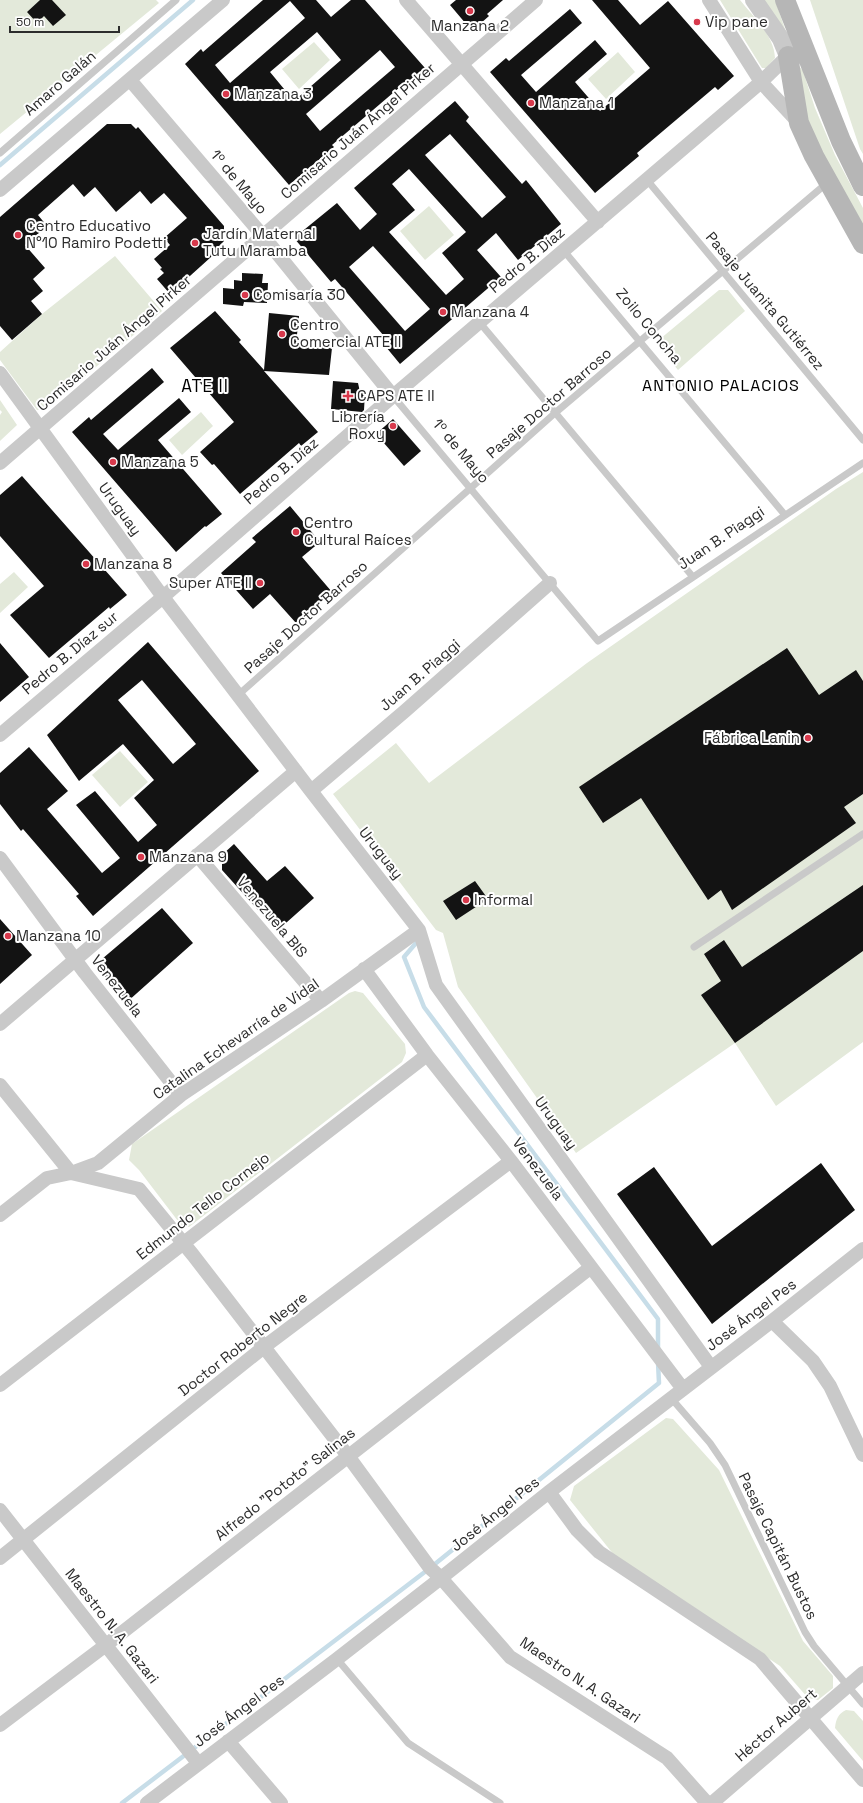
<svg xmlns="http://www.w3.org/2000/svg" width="863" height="1803" font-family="'Space Grotesk',sans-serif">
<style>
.green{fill:#e3e9da}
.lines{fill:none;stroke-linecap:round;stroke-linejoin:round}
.stream{stroke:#c7dde8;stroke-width:4.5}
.building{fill:#131313;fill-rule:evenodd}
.service{stroke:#c9c9c9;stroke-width:7}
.minor{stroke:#c9c9c9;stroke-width:14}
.tertiary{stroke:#c9c9c9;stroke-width:18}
.secondary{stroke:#b6b6b6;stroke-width:20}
.poi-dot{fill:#d8394c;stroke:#fff;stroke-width:1.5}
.labels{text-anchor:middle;stroke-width:4;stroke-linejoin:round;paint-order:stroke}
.poi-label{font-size:15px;fill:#2c2c2c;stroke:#fff;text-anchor:start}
.street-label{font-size:15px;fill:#2c2c2c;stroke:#fff}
.neighbourhood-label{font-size:16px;letter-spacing:1px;fill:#000;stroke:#fff}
.quarter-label{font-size:17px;letter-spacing:1px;fill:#000;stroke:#fff}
</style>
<rect width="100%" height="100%" fill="#fff"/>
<path class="green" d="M0 0H156L159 3 0 134Z
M720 0H740C753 17 774 35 775 58L766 68H762Z
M762 0H775L786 32Z
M810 0H863V154L860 149Z
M314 42 330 60 299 89 282 69Z
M618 52 635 72 606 99 588 79Z
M799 66 803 71 815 108 835 155 863 208V233L805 123Z
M429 206 454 235 425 260 400 231Z
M115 256 162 311 45 410H37L0 360V352L42 314Z
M719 290H728L745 311 678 370 659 347 660 339Z
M0 400 17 425 0 441V415L2 412 0 410Z
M201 412 213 426 182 455 169 440Z
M863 472V1042L776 1106 735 1043 576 1153 458 987 443 933 436 930 333 794 396 743 429 783 587 663 836 489Z
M14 572 28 587 0 613V584Z
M120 751 148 782 120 807 92 775Z
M355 991 363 993 405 1044 406 1053 402 1062 189 1227 181 1225 139 1170 129 1160 132 1144 349 993Z
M666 1418 673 1419 719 1470 803 1641 833 1676V1688L818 1700 808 1698 780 1666 614 1555 570 1500 574 1486Z
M846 1710 854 1711 863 1721V1761L835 1728C836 1719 838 1714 846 1710Z"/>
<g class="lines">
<path class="stream" d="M0 165 193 0
M416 943 404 957 424 1007 658 1319V1349
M122 1803 430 1568 659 1383 658 1362"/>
</g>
<path class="building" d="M40 0H52L66 15 53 26 44 16 37 23 27 12Z
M263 0H316L331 17 351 0H365L425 68 408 82 407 81 332 145 334 147 289 185 185 64 201 49 203 52ZM290 1 305 18 230 83 215 65ZM317 32 341 60 294 101 270 72ZM380 50 395 67 320 131 306 114Z
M456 0H503L487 14 489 16 472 31 450 5Z
M592 0H618L640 25 668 1 734 76 718 90 715 87 637 153 639 156 595 193 490 72 506 58 509 61 570 9 582 23 521 75 536 92 595 40 607 54 575 82 600 111 650 68Z
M455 101 469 117 466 121 522 184 526 180 561 224 518 260 496 233 477 250 501 277 400 364 386 347 390 343 335 279 331 282 294 238 337 203 360 230 377 214 354 188ZM450 134 506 197 482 218 425 155ZM409 169 466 232 442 253 464 279 446 295 389 232 415 210 392 184ZM373 246 430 309 405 331 349 267Z
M107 124H131L136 129 138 127 224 226V241L219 246 221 248 170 294 157 279 164 273 160 269 162 268 154 259 170 245 164 238 187 218 164 193 151 204 140 191 116 212 95 187 84 197 73 184 38 215 47 226 25 245 45 268 33 279 43 291 31 301 42 314 12 340 0 326V217Z
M242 273 263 274 262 283H268L267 303 244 302 243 306 223 304V288L234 289V280L242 281Z
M215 311 241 340 239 342 264 370 269 313 299 316 296 344 332 348 329 375 264 371 318 432 301 446 299 443 240 494 214 464 212 465 200 452 234 422 170 348Z
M152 368 164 382 103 434 118 450 179 398 191 412 158 440 222 514 206 527 205 526 176 552 72 432 89 417 91 420Z
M333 381 358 383 360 392 365 393 364 410 362 412 331 409Z
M393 419 421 451 404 466 376 434Z
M22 476 127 595 110 609 109 607 49 658 10 615 44 586 0 536V495Z
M290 506 320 542 302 557 332 592 296 623 270 594 253 609 221 573 256 542 252 538Z
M148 642 259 771 93 916 76 896 79 894 23 829 21 831 0 804V773L29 747 68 791 47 809 102 873 120 858 76 805 95 791 138 842 157 825 134 798 154 780 123 744 79 781 47 735ZM142 680 196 744 173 764 118 700Z
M0 643 29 677 0 702Z
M787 648 819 695 856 670 863 681V794L844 807 856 823 732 910 721 890 708 900 641 798 603 823 579 787Z
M234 844 267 881 285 866 314 898 277 931 222 870V855Z
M475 881 488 899 456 920 443 901Z
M863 885V951L735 1043 701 995 721 981 704 954 724 940 742 967Z
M162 908 193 943 127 1002 103 974 102 959Z
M0 919 32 955 0 984Z
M821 1163 855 1210 712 1324 617 1194 654 1167 712 1246Z"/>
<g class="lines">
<path class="service" d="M0 153 176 0
M647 180 863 440
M564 251 785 515
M480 323 693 577
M393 396 598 641 863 463
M237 696 555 413 827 183
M694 947 863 834
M671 1398 710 1443 725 1465 805 1632 814 1646 863 1704
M337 1659 408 1743 500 1803"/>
<path class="minor" d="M406 0 598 222
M709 0 761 82 799 123
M130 80 263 236 393 396
M0 190 223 0
M0 373 163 597 311 791 419 930 436 985 711 1367
M0 463 536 0
M0 735 163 597 393 396 761 82 792 52
M311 791 405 711 550 583
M197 855 321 1001
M0 858 85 973 181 1095
M364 969 427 1055 511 1161 683 1389
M0 1024 296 771
M0 1085 71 1173 139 1189 193 1255 274 1360 348 1456 430 1568 441 1578 510 1657 667 1758 707 1803
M0 1215 47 1178 71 1173 98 1163 181 1095 321 1001 419 930
M772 1321 813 1361 830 1386 863 1455
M0 1385 427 1055
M549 1492 577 1530 599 1552 760 1659 863 1780
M0 1510 198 1763
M0 1558 264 1347 511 1161
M0 1725 106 1645 590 1268
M228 1741 281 1803
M147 1803 337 1659 441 1578 549 1492 772 1321 863 1249
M712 1803 863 1673"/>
<path class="tertiary" d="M754 0 781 39 788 56"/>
<path class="secondary" d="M785 0 841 141 863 186
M788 56 799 123 814 156 863 244"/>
</g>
<g class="poi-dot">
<circle cx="470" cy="11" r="4"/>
<circle cx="697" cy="22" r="4"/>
<circle cx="226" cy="94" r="4"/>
<circle cx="531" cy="103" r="4"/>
<circle cx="18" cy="235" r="4"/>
<circle cx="195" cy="243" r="4"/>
<circle cx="245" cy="295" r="4"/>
<circle cx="443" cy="312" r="4"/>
<circle cx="282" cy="334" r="4"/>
<path d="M346 390h4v4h4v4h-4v4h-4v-4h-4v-4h4z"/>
<circle cx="393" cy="426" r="4"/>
<circle cx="113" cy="462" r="4"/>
<circle cx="296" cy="532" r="4"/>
<circle cx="86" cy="564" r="4"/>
<circle cx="260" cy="583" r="4"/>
<circle cx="808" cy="738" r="4"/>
<circle cx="141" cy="857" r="4"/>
<circle cx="466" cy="900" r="4"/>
<circle cx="8" cy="936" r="4"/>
</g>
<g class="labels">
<g class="poi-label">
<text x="705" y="27">Vip pane</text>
<text x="470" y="31" text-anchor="middle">Manzana 2</text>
<text x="234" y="99">Manzana 3</text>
<text x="539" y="108">Manzana 1</text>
<text x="26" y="231">Centro Educativo<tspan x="26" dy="17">N°10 Ramiro Podetti</tspan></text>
<text x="203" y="239">Jardín Maternal<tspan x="203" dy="17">Tutu Maramba</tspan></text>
<text x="253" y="300">Comisaría 30</text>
<text x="451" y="317">Manzana 4</text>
<text x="290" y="330">Centro<tspan x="290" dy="17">Comercial ATE II</tspan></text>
<text x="357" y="401">CAPS ATE II</text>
<text x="385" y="422" text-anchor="end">Librería<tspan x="385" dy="17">Roxy</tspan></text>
<text x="121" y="467">Manzana 5</text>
<text x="304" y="528">Centro<tspan x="304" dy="17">Cultural Raíces</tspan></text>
<text x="94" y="569">Manzana 8</text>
<text x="252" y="588" text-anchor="end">Super ATE II</text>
<text x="800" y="743" text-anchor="end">Fábrica Lanin</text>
<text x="149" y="862">Manzana 9</text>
<text x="474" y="905">Informal</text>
<text x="16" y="941">Manzana 10</text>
</g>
<g class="street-label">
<text transform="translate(60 83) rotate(-41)" y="5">Amaro Galán</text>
<text transform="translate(358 131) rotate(-41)" y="5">Comisario Juán Ángel Pirker</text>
<text transform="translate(239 182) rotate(50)" y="5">1º de Mayo</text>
<text transform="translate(527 260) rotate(-40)" y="5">Pedro B. Díaz</text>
<text transform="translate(765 301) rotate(50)" y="5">Pasaje Juanita Gutiérrez</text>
<text transform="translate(649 326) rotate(50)" y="5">Zoilo Concha</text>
<text transform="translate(114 343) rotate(-41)" y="5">Comisario Juán Ángel Pirker</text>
<text transform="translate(549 403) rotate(-41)" y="5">Pasaje Doctor Barroso</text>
<text transform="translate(461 451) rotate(50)" y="5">1º de Mayo</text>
<text transform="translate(281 471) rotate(-41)" y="5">Pedro B. Díaz</text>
<text transform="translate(120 509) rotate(54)" y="5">Uruguay</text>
<text transform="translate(721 538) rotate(-34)" y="5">Juan B. Piaggi</text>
<text transform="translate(306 617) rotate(-42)" y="5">Pasaje Doctor Barroso</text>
<text transform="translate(70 653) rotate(-40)" y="5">Pedro B. Díaz sur</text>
<text transform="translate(420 675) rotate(-41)" y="5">Juan B. Piaggi</text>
<text transform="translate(381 853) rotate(52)" y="5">Uruguay</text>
<text transform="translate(272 917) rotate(50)" y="5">Venezuela BIS</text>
<text transform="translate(117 986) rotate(52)" y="5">Venezuela</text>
<text transform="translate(236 1039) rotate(-35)" y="5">Catalina Echevarría de Vidal</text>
<text transform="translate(556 1123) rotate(54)" y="5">Uruguay</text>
<text transform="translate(538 1169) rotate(53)" y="5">Venezuela</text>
<text transform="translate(203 1206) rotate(-38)" y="5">Edmundo Tello Cornejo</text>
<text transform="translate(751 1315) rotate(-37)" y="5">José Ángel Pes</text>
<text transform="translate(243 1344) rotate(-38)" y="5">Doctor Roberto Negre</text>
<text transform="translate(285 1484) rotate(-38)" y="5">Alfredo "Pototo" Salinas</text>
<text transform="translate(495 1514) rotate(-39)" y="5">José Ángel Pes</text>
<text transform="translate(778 1546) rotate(64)" y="5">Pasaje Capitán Bustos</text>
<text transform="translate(112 1626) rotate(52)" y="5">Maestro N. A. Gazari</text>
<text transform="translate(580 1680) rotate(34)" y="5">Maestro N. A. Gazari</text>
<text transform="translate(239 1711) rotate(-37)" y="5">José Ángel Pes</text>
<text transform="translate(776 1725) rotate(-41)" y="5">Héctor Aubert</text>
</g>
<g class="neighbourhood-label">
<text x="721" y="391">ANTONIO PALACIOS</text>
</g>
<g class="quarter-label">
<text x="205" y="392">ATE II</text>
</g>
</g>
<path d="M10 26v6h109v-6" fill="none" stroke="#2c2c2c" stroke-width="2"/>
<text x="16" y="26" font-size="12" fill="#2c2c2c" stroke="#ffffff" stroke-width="3" paint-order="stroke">50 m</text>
</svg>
